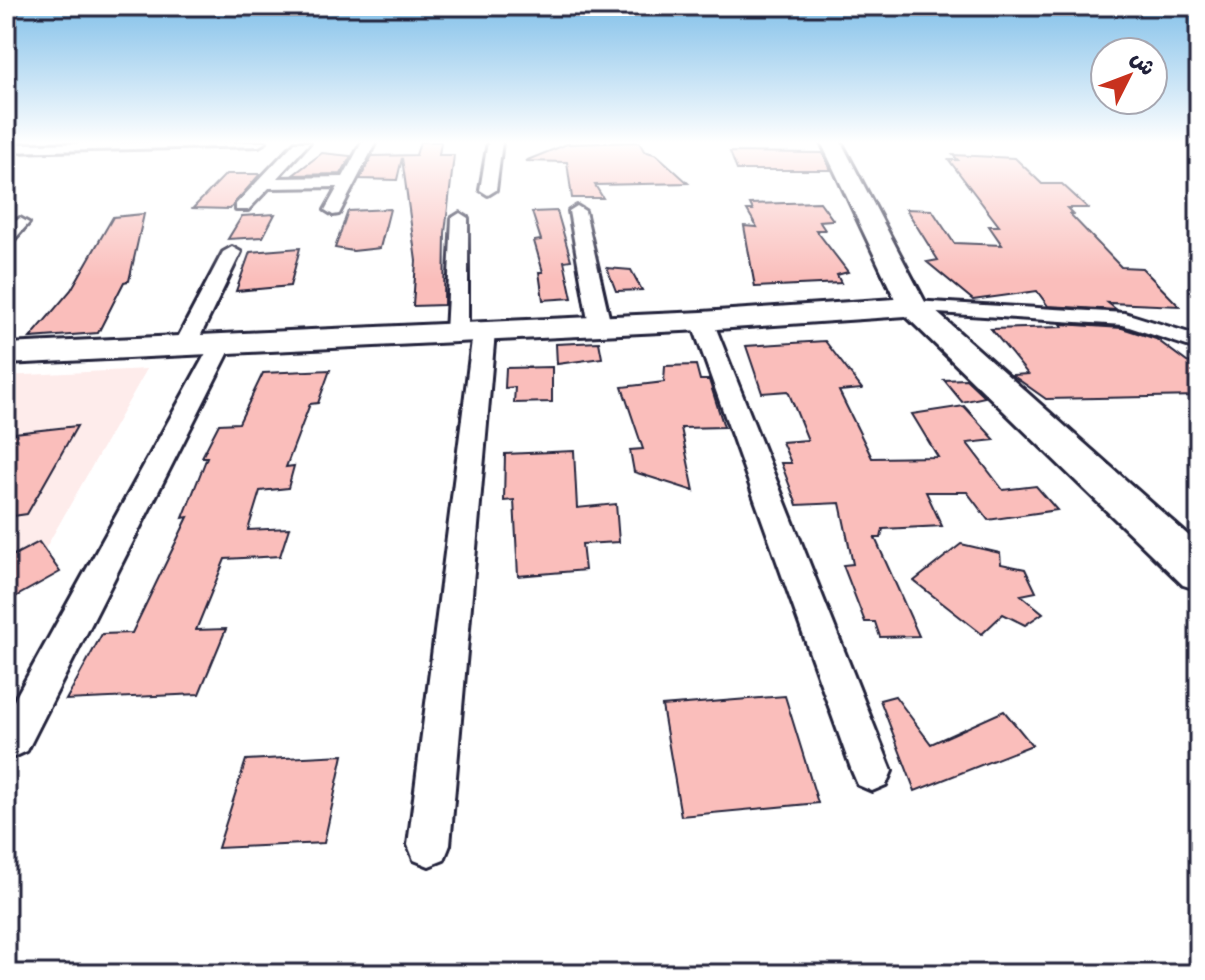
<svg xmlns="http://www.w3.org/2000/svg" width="1205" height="980" font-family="Delius,'Playpen Sans Arabic',sans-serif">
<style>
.built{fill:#feeceb}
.building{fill:#fabebb;stroke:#22223b;stroke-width:2}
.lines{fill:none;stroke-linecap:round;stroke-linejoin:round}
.street-casing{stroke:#22223b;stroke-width:6}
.secondary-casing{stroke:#22223b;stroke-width:6}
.street{fill:#fff;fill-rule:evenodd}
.secondary{fill:#fff;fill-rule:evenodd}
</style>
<rect width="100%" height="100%" fill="#fff"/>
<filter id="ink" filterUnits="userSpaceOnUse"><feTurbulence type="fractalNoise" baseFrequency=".0125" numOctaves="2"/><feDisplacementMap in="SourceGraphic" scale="16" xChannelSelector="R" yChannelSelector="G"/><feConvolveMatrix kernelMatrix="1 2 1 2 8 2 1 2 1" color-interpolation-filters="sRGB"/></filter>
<g filter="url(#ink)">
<path class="built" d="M147 369 6 618V376Z"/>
<path class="building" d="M420 142H441L439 155H454L445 233 444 305 413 306 416 261 402 158 397 180 360 179 372 156 416 155Z
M639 142 644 151 657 155 688 183 595 185 603 198H572L567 162 525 161 567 144Z
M730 152 823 153 831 170H737Z
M322 153 351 156 341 174 293 175Z
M953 155 1015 158 1042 184H1062L1088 208H1067L1073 214H1070L1121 267 1142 268 1179 306 1108 303 1117 310 1048 306 1037 291 973 300 927 262 938 260 906 209 932 210 954 243 1002 245 989 226H999L949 160H958Z
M226 174H260L230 209 193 208Z
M820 202 833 220 819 221 825 230H816L848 272 837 275 841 283 755 287 744 226 757 227 747 210H753L750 204Z
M390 209 380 248 353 251 335 248 348 211Z
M557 211 571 260 564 261 572 298 543 300 539 272H543L534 241 541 240 532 212Z
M144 214 129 281 124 282 98 333 30 338 71 290 113 217Z
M275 214 263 237 228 239 242 216Z
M300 248 290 286 236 291 250 252Z
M607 268 631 270 642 290 616 291Z
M1061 324 1122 328 1156 339 1187 362 1199 364V396L1046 399 1012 375 1028 374 991 329 1063 327Z
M825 341 862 389 839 391 872 458 938 457 912 414 964 406 995 440 967 443 1003 490 1036 486 1057 510 988 520 967 492H926L942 526 883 529 881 538H875L919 636 880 637 875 622H865L843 565 853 564 840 503 797 505 781 463H791L782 442 808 440 788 391 762 393 746 346Z
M599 342 602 358 557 364 556 344Z
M696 365 700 380H709L724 427 681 428 694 491 634 472 630 450 643 449 622 387 664 382 665 366Z
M552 367V402L514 403 515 387 505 388 506 368Z
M330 370 318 403 310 404 286 467 294 466 288 488 260 491 248 530 289 528 280 556 225 559 196 630 226 629 199 694 66 700 102 634 132 633 188 517 183 518 207 457H202L219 424 239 423 263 373Z
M966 379 985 397 962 402 944 380Z
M77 426 27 514 6 517V434Z
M574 451 577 508 616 504 619 542 582 544 585 570 518 576 514 500 504 501 505 454Z
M39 542 60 572 6 602V559Z
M961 544 1000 553 1001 564 1025 569 1036 592 1021 595 1043 613 1025 625 1003 614 982 634 914 581Z
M785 696 818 803 681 816 662 706Z
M895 696 931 744 1004 711 1032 745 915 791 880 700Z
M343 755 324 843 218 848 246 760Z"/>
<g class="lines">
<defs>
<path id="street" d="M266 142 259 146 6 152V144Z
M295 142H310L277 178 343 177 362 142H376L339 214 333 215 325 210 338 187 269 188 248 210H236V204Z
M488 142H502L496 190 488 195 480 190Z
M577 206 585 211 611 326 600 332 589 326 569 211Z
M460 213 468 218V333L457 339 446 333 452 218Z
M20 218 29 223 12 242 6 243V228Z
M232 247 241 252 196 345 193 350H177L174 345 223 252Z
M913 301 1125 313 1199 336V350L1123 325 906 311 903 307 906 303Z
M702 315 713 321 892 771 886 785 872 791 858 785 852 771 691 321Z
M484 326 495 332 450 845 444 860 429 866 414 860 408 845 473 332Z
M222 337 233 344 27 751 14 757 6 753V715L211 344Z"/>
<path id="secondary" d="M821 142H841L925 302 1199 545V590L1183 585 906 316 702 330 6 364V344L702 312 895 299Z"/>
</defs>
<use href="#street" class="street-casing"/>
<use href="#secondary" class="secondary-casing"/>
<use href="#street" class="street"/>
<use href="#secondary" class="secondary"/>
</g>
</g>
<linearGradient id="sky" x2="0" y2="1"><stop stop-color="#82c0e9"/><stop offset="0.51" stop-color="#fff"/><stop offset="1" stop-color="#fff" stop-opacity="0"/></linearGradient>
<rect width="1205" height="279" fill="url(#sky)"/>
<rect width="1205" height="980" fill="none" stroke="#fff" stroke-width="32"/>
<rect x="16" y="16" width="1173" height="948" fill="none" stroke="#22223b" stroke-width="3" filter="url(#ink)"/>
<g transform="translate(1129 76) rotate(48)"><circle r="38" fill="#ffffff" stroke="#a7a7b1" stroke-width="2"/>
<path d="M0-6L14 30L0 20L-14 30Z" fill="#c8321e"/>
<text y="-12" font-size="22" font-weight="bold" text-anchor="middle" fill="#22223b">ش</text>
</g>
</svg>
